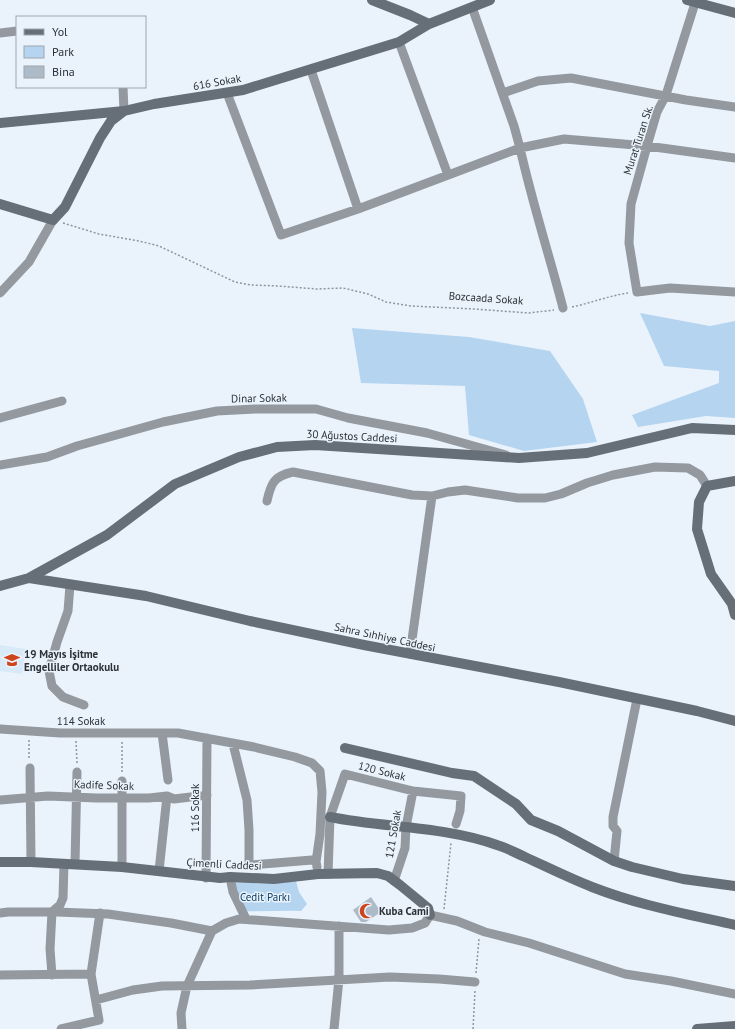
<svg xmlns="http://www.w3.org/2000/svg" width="735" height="1029" font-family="'PT Sans',sans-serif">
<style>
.built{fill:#d8e9f8}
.green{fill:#b5d4f0}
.building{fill:#adbbc9}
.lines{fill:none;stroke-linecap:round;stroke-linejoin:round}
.path{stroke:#8e959c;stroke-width:1.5;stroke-dasharray:2 2;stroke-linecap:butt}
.street{stroke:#93999f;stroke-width:9}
.secondary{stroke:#666f78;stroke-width:10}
.labels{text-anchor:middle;stroke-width:3;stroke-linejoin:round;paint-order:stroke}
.street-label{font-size:11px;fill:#2b3136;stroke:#eaf3fc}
.poi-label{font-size:11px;font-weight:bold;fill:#2b3136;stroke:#eaf3fc;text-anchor:start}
.park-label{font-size:11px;fill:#0b3d62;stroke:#eaf3fc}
</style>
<rect width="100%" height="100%" fill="#eaf3fc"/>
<path class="built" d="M0 645 26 649 22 674 0 671Z"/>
<path class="green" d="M640 313 710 326 735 321V418L706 416 638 427 632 415 719 383V371L664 366Z
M352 328 469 337 550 351 583 399 597 442 524 451 469 435 465 386 361 383Z
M233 881H296L299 892 307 904 301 911C282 910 263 912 244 911Z"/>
<path class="building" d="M371 897 381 912 366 922H361L353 910Z"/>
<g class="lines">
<path class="path" d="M63 223 99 234 139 241 159 246 235 282 251 285 278 286 317 289 343 288 368 294 386 302 411 306 474 309 529 313 554 310
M572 307C591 303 608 296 628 293
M29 740V760
M76 741 77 763
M122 742V773
M444 909 451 843
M476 973 479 939
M473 1029 475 991"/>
<path class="street" d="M696 0 666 95 657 112 649 139 631 204 629 243 637 292 670 288 735 292
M0 33 17 31
M399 42 448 175
M311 70 358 209 520 148 514 126 472 7
M123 87 124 111
M227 93 281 235 358 209
M503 93 538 81 571 78 686 100 735 107
M0 293 29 262 53 220
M563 308C549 254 532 202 520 148L564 139 647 146 735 158
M0 418 62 401
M0 465 47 457 77 446 163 422 217 411 255 409H316L348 418 427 433 506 455
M267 501C271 483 274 476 293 472L412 495 432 496
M70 585 68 611 57 642 49 671 52 686 63 697 84 705
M410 654 432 496 448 492 465 490 518 498H545L561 494 587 483 613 475 655 467 688 468 700 475 707 486
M0 729 60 733H178L254 747 295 757 312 763 320 771 322 792 320 834 316 862
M162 733 168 780
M233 744 247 800 249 830V862L251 865 312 860 316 862 317 867
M30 768 31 862
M122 781V867
M0 800 48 796 96 798H149L167 796 174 799 207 795
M614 861 617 831 613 826V817L637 699
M75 864 77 772
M159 871 167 796
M328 874 330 817 345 774 413 791 461 796 460 811 456 824
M230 877 233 892 246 919
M206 878 207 738
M394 881 405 848 406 827 413 791
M0 913 8 912H57L108 914 171 923 212 931
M91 974 100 913
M0 975 91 974 99 1020 61 1029
M52 975 50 949 52 912 60 905 63 898 64 864
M96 1000 133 990 162 986 250 985 390 977 439 979 475 982
M182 1029 181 1013 187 986 212 931 226 923 239 919 389 930 412 928 425 923 430 915 457 921 485 932 529 943 625 974 671 981 735 994
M334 1029 339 979V926"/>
<path class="secondary" d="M372 0 410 15 429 24
M687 0 735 13
M0 123 124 111 154 104 243 90 399 42 429 24 490 0
M0 204 53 220 65 207 100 138 111 121 124 111
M735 481 707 486 699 502 697 529 711 574 732 604 735 615
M29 578 146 596 250 621 364 645 559 682 697 711 735 721
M0 586 29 578 107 535 175 484 239 457 277 447 315 445 519 458 587 453 692 428 735 430
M345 748 452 773 474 776 516 804 531 820 558 831 614 861 632 867 683 879 735 886
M330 817C385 828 443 826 497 845 507 848 516 853 525 857 547 867 569 878 592 887 638 905 687 914 735 925
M0 862H31L122 867 220 878 230 877 274 879 318 874 377 873 388 876 400 885 428 908 430 915
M697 1029 735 1026"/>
</g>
<defs>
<symbol id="school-bare" viewBox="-9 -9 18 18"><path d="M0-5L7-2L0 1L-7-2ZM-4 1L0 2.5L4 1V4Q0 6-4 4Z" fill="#ce451d" stroke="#eaf3fc" stroke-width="2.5" paint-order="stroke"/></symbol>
<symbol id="mosque-bare" viewBox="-9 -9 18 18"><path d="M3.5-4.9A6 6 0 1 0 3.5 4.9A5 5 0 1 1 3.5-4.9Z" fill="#ce451d" stroke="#eaf3fc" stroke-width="2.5" paint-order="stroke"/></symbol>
</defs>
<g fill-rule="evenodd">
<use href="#school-bare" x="1" y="649" width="22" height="22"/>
<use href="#mosque-bare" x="356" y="900" width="22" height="22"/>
</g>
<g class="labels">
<g class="street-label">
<text transform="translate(217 82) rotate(-10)" y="4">616 Sokak</text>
<text transform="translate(638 140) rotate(-72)" y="4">Murat Turan Sk.</text>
<text transform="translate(486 298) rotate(4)" y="4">Bozcaada Sokak</text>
<text transform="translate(259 398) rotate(-1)" y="4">Dinar Sokak</text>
<text transform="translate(352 436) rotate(3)" y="4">30 Ağustos Caddesi</text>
<text transform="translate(385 637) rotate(12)" y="4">Sahra Sıhhiye Caddesi</text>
<text x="81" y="725">114 Sokak</text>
<text transform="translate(382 771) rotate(14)" y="4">120 Sokak</text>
<text transform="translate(104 785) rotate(2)" y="4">Kadife Sokak</text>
<text transform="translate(195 808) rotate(-90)" y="4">116 Sokak</text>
<text transform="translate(393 834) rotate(-80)" y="4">121 Sokak</text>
<text transform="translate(224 864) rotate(3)" y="4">Çimenli Caddesi</text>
</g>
<g class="poi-label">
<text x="24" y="658">19 Mayıs İşitme<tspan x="24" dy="13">Engelliler Ortaokulu</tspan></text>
<text x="379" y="915">Kuba Cami</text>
</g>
<g class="park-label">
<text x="265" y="901">Cedit Parkı</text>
</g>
</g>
<rect x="16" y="16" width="130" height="72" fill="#eaf3fc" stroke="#9ea5ad"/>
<rect x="24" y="29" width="20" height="6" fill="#666f78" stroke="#9ea5ad"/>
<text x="52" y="36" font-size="12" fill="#2b3136">Yol</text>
<rect x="24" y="46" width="20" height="12" fill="#b5d4f0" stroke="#9ea5ad"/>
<text x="52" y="56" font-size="12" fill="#2b3136">Park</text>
<rect x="24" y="66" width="20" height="12" fill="#adbbc9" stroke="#9ea5ad"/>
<text x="52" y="76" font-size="12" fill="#2b3136">Bina</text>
</svg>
